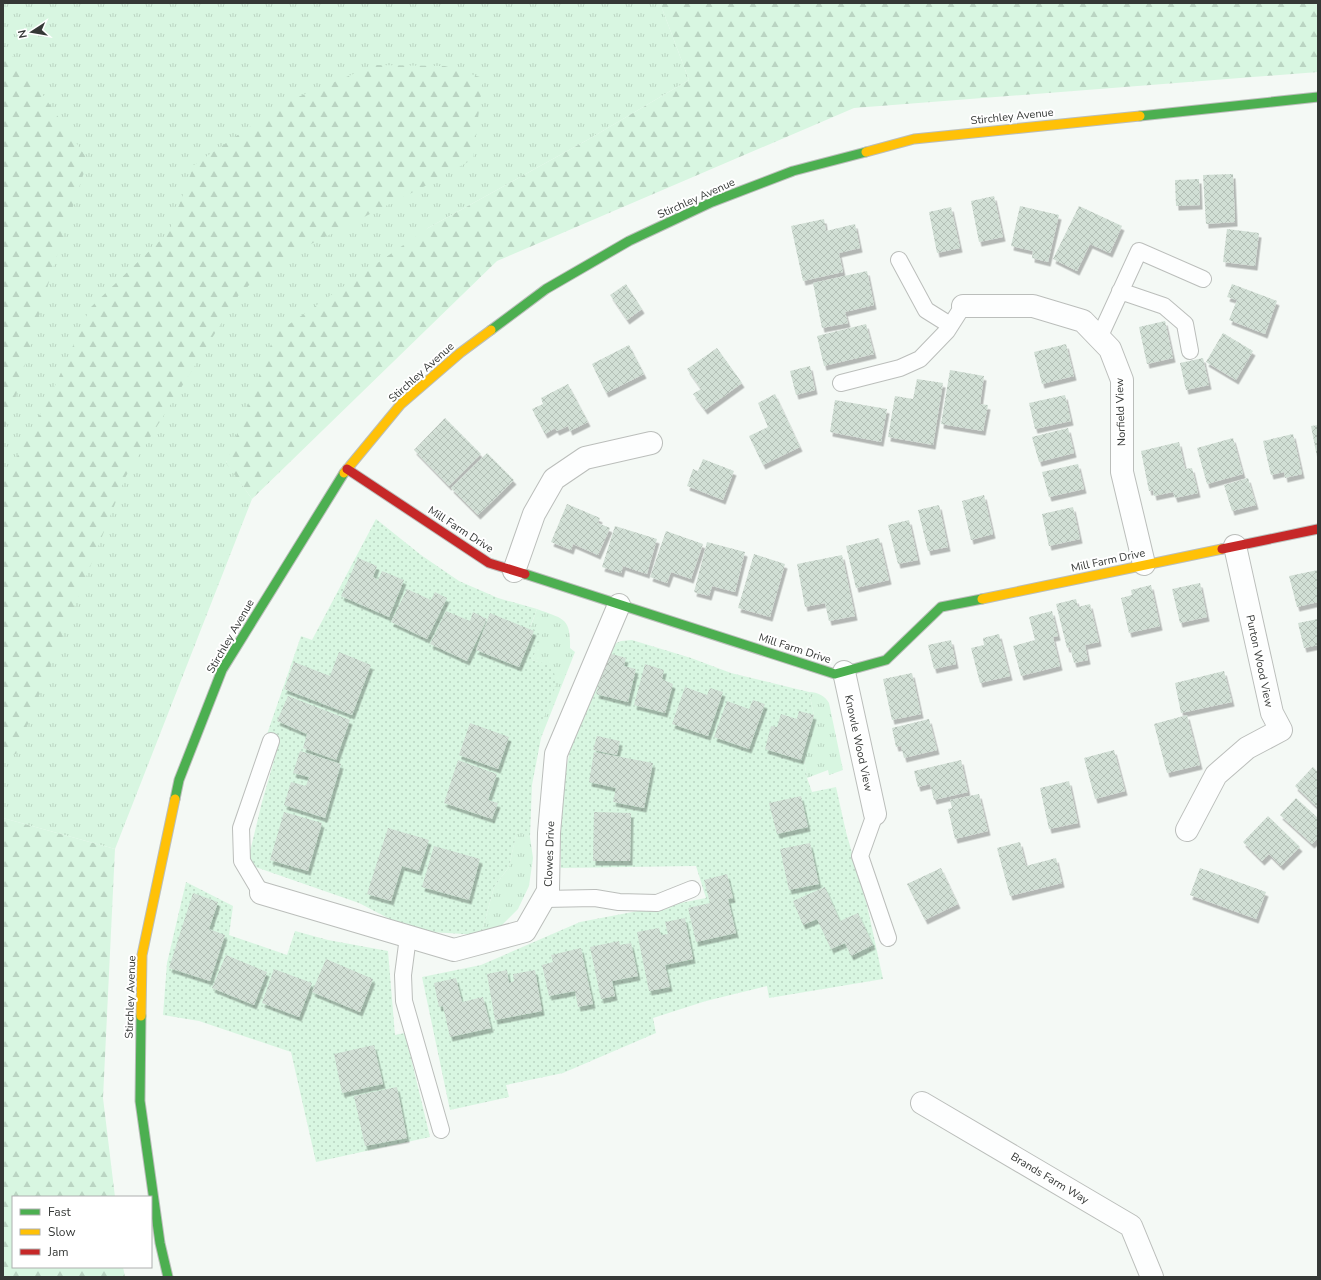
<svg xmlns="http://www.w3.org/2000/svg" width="1321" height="1280" font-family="'Nunito Sans',sans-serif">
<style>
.grass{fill:url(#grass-tufts)}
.forest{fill:url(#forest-firs)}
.garden{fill:url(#garden-dots)}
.building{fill:url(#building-cross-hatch);filter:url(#shadow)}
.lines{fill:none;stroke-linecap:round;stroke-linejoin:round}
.lane-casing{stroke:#bbbebb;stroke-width:18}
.street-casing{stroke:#bbbebb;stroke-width:24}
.fast-casing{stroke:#bbbebb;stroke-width:11}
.slow-casing{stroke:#bbbebb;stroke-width:11}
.jam-casing{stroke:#bbbebb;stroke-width:11}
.lane{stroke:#fdfefe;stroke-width:16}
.street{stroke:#fdfefe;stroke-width:22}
.fast{stroke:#4caf50;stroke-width:9}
.slow{stroke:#ffc107;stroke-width:9}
.jam{stroke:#c62828;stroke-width:9}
.labels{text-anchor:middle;stroke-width:4;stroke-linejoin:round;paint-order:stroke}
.street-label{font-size:11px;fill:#353836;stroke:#fff}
</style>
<defs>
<pattern id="grass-tufts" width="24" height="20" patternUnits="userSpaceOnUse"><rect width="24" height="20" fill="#d8f6e1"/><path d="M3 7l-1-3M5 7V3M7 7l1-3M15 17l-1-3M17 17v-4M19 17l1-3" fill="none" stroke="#bad4c2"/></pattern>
<pattern id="forest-firs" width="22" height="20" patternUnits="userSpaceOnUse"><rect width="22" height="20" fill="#d8f6e1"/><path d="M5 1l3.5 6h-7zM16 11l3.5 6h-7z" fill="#bad4c2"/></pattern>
<pattern id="garden-dots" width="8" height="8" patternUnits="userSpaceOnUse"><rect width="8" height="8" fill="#d8f6e1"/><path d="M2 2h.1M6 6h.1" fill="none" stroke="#bad4c2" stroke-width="1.8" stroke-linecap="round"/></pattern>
<pattern id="building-cross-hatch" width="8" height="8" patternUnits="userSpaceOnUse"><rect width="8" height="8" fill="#d1dfd5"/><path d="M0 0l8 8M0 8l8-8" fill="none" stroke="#b4c0b7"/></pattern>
<filter id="shadow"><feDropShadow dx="2.5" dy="4.5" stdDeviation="0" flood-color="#0004"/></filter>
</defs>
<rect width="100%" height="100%" fill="#f4f9f5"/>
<path class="grass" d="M3 3H660L689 80 589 139 428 228 226 462 252 499 115 849 3 818Z
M537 609C563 619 571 617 570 648L575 652 541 738 538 731 544 664 532 660 541 634 530 628Z
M809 692C818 692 825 696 829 703L843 770 829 775 828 770 807 778 803 754 814 715Z
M517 830 530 837 533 858 529 886 518 909 502 925 481 935 494 887 509 867Z"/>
<path class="forest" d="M660 3H1318V72L854 108 497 261 252 499 226 463 275 334 428 228 589 139 689 80Z
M3 44 34 82 88 160 53 268 12 409 3 434Z
M375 65 445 66 483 78 473 159 429 184 311 244 242 290 126 476 16 754 3 753V483L54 388 90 308 169 232 194 165 286 102Z
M3 818 115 849 103 1098 115 1197H13V1267H123L125 1277H3Z"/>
<path class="garden" d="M376 519 421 555 459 581 498 598 537 609 530 627 542 634 532 660C538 662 548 663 552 669 563 684 544 716 538 731L541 738 532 785 530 837 517 831 509 867 494 887 481 935 413 931 359 903 247 864 262 802 279 743 266 737 301 636 312 640Z
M632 640 691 658 731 673 809 692 814 715 803 754 807 778 812 792 836 787 846 832 867 905 883 979 769 998 767 986 706 1001 653 1018 656 1033 563 1073 506 1085 509 1097 450 1110 422 977 481 965 580 922 706 898 696 866 561 868 560 799 571 745 610 646 621 641Z
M186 882 233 906 229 935 287 955 295 931 328 940 388 951 395 1035 405 1033 430 1137 316 1162 291 1052 199 1021 163 1015 167 963Z"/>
<path class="building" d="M1233 174 1235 222 1206 224 1203 175Z
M1199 179 1200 205 1176 206 1175 180Z
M994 196 1003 237 979 242 971 201Z
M1020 206 1059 215 1048 262 1032 258 1033 251 1011 246Z
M1079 206 1122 226 1110 253 1090 244 1077 271 1053 259Z
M951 207 960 248 937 253 929 212Z
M824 219 826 231 855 224 860 248 839 253 843 272 803 281 791 226Z
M1227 229 1259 233 1255 266 1223 262Z
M867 271 874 305 845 312 848 323 822 328 813 283Z
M626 284 642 309 627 320 610 295Z
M1232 284 1277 301 1265 334 1229 320 1237 300 1227 297Z
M1165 321 1173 358 1147 364 1139 327Z
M866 324 874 354 824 366 817 336Z
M1223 333 1253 351 1236 380 1206 362Z
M1066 344 1074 376 1042 384 1034 352Z
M629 345 644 374 606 393 592 364Z
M717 348 742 383 705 410 693 394 701 389 687 369Z
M1203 358 1209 385 1186 390 1180 363Z
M810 366 815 390 796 395 790 371Z
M950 370 984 376 980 404 988 405 983 431 941 424Z
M917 379 943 383 933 445 888 437 895 396 913 399Z
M568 384 588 422 570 431 568 426 557 431 555 428 545 434 532 409 543 404 541 398Z
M775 394 800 447 763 465 749 436 768 427 758 403Z
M1065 395 1071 421 1035 429 1029 403Z
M835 400 887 409 881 442 830 432Z
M445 418 481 454 449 486 414 450Z
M1318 425V457H1317L1311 426Z
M1068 428 1074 453 1039 462 1032 437Z
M1293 434 1302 474 1285 478 1284 472 1271 475 1263 441Z
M1233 438 1243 474 1207 484 1197 448Z
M1179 442 1185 469 1192 468 1198 493 1175 498 1173 492 1154 496 1153 490 1149 491 1141 451Z
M487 453 514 480 478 515 451 488Z
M703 459 734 471 723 500 687 486 693 469 698 471Z
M1078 464 1084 489 1049 497 1042 472Z
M1248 478 1256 505 1232 511 1224 485Z
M984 495 993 534 971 540 962 501Z
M567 504 600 518 598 523 610 528 598 555 573 544 571 550 551 542Z
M939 505 948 547 928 551 918 510Z
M1073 507 1080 539 1049 546 1042 514Z
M909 520 918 560 898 564 888 525Z
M615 526 657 539 647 574 623 566 621 573 602 567Z
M666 531 703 544 691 579 671 572 667 583 650 577Z
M879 538 889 580 856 588 846 546Z
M707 542 745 552 735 592 712 586 709 596 694 592Z
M754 554 785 564 770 617 738 608Z
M842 555 855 616 829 621 825 603 805 607 797 564Z
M358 558 377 566 373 577 378 580 382 571 404 580 389 617 341 596Z
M1318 570V602L1297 607 1289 576Z
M1200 583 1207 617 1180 623 1172 589Z
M1151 585 1160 626 1129 633 1121 598 1132 595 1131 590Z
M407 589 431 600 435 592 447 598 427 639 391 622Z
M1076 599 1078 607 1090 604 1099 642 1085 645 1088 660 1074 663 1070 647 1067 648 1056 604Z
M446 611 470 621 473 612 487 619 467 661 430 644Z
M1052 611 1058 636 1053 637 1060 666 1021 676 1013 646 1035 640 1029 617Z
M490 613 534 631 519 667 476 650Z
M1318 619V645L1304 648 1298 623Z
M999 634 1010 676 980 683 971 648 984 645 983 638Z
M951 640 956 664 934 669 928 645Z
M339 652 371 665 352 715 284 689 294 662 330 676Z
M608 653 626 658 624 666 636 669 628 702 596 694Z
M645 664 664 670 662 679 673 684 665 713 634 705Z
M1224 671 1232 702 1181 713 1175 683Z
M912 673 921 714 892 720 883 679Z
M685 687 707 695 710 688 723 692 708 736 672 724Z
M288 696 350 720 336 760 303 748 307 734 277 721Z
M753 700 765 704 749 749 714 737 727 701 749 709Z
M799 711 814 715 801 760 765 749 771 726 777 727 781 714 797 719Z
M1187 715 1200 765 1167 773 1154 724Z
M929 719 937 750 904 758 901 746 896 747 892 728Z
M470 723 509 737 498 769 459 755Z
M597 736 620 741 617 755 593 750Z
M1114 750 1125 791 1095 799 1084 758Z
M300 751 341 764 325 818 284 805 291 782 306 786 309 777 293 773Z
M594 752 653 763 644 808 613 802 616 788 589 782Z
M458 760 497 774 488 800 498 803 492 819 444 803Z
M961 760 968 792 934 800 930 784 918 787 914 771Z
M1313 767 1318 772V808L1295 786Z
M1069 781 1078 823 1049 829 1040 788Z
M979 794 988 831 955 839 948 809 952 808 950 800Z
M801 796 808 827 777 834 769 803Z
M1296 798 1318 818V838L1312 844 1280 815Z
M284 812 322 823 308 871 270 860Z
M594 812 631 813 630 861H593Z
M1268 816 1300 847 1281 866 1269 854 1262 861 1243 842Z
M388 828 429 840 419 871 402 866 391 901 367 894Z
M1020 842 1026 866 1056 858 1062 883 1010 896 997 848Z
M810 843 819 884 789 890 780 849Z
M434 846 480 859 469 900 422 887Z
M941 868 958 904 925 920 907 884Z
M1200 868 1266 892 1256 919 1190 895Z
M727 874 733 898 728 899 736 933 696 942 688 908 710 903 704 880Z
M825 887 840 921 858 913 873 945 851 956 845 943 831 949 817 919 803 925 793 901Z
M193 893 218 902 209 929 225 935 210 981 169 968Z
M685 918 693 959 665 965 670 987 649 991 637 932 659 928 661 935 668 934 665 922Z
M619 941 620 945 631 943 638 976 612 981 615 996 601 999 590 947Z
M581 948 593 1004 578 1007 575 991 549 996 542 965 553 962 551 955Z
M226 955 267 972 254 1005 212 988Z
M326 959 373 979 360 1012 312 992Z
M274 969 312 983 299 1017 262 1003Z
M507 970 509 983 514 981 513 974 535 970 542 1011 495 1020 487 974Z
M456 978 462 1002 483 997 491 1028 450 1037 443 1006 439 1007 434 983Z
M374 1045 383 1084 342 1093 334 1054Z
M397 1087 407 1138 365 1146 354 1096Z"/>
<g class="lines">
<defs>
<path id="lane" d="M899 260 926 310 950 325
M1120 291 1164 306 1185 324 1190 351
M1099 338 1139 251 1203 279
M841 383 900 368 920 359 947 331 963 306
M875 814 860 856 888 938
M261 893 242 861 241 828 271 741
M544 899 595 898 619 902 657 903 692 889
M408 937 403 975 404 1001 441 1130"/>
<path id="street" d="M963 306H1033L1083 321 1110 349 1122 380V472L1144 564
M514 571 534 514 554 479 585 458 651 443
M844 672 875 814
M1187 830 1216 775 1247 748 1281 730 1272 713 1235 546
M261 893 454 950 525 931 548 891 549 833 556 754 619 605
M922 1103 1131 1226 1152 1277"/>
<path id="fast" d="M1140 116 1318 97
M491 330 546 289 629 241 712 202 793 171 866 152
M525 574 835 674 886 660 941 607 982 599
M175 799 179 780 222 670 344 473
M141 1016 140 1101 160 1243 168 1277"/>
<path id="slow" d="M866 152 914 139 1140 116
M344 473 401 404 460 353 491 330
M982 599 1222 549
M141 1016 142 955 175 799"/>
<path id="jam" d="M347 469 489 563 525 574
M1222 549 1318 529"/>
</defs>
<use href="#lane" class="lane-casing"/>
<use href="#street" class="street-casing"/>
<use href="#fast" class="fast-casing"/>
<use href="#slow" class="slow-casing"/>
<use href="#jam" class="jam-casing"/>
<use href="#lane" class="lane"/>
<use href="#street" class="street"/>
<use href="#fast" class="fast"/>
<use href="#slow" class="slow"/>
<use href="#jam" class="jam"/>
</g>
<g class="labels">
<g class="street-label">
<text transform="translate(1012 116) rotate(-6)" y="4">Stirchley Avenue</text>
<text transform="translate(696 198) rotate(-24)" y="4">Stirchley Avenue</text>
<text transform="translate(421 372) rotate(-42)" y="4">Stirchley Avenue</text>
<text transform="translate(1120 412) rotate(-92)" y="4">Norfield View</text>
<text transform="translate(461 529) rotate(33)" y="4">Mill Farm Drive</text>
<text transform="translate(1108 560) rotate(-12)" y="4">Mill Farm Drive</text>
<text transform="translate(230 636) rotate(-60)" y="4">Stirchley Avenue</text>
<text transform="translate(795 648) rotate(18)" y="4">Mill Farm Drive</text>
<text transform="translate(1260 661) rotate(78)" y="4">Purton Wood View</text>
<text transform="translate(859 743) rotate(78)" y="4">Knowle Wood View</text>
<text transform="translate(549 854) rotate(-88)" y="4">Clowes Drive</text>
<text transform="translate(130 997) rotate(-88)" y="4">Stirchley Avenue</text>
<text transform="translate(1050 1178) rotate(31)" y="4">Brands Farm Way</text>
</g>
</g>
<rect width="1321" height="1280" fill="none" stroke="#353836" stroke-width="8"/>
<rect x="12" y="1196" width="140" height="72" fill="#ffffff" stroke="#aeafaf"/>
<rect x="20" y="1209" width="20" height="6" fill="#4caf50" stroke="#aeafaf"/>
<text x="48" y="1216" font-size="12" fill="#353836">Fast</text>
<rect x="20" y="1229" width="20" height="6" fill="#ffc107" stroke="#aeafaf"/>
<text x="48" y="1236" font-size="12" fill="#353836">Slow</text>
<rect x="20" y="1249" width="20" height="6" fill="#c62828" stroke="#aeafaf"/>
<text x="48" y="1256" font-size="12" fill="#353836">Jam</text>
<g transform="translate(32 32) rotate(258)" stroke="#ffffff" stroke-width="3" paint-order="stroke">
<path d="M0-3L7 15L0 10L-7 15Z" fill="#353836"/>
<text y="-6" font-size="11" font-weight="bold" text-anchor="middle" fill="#353836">N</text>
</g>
</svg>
